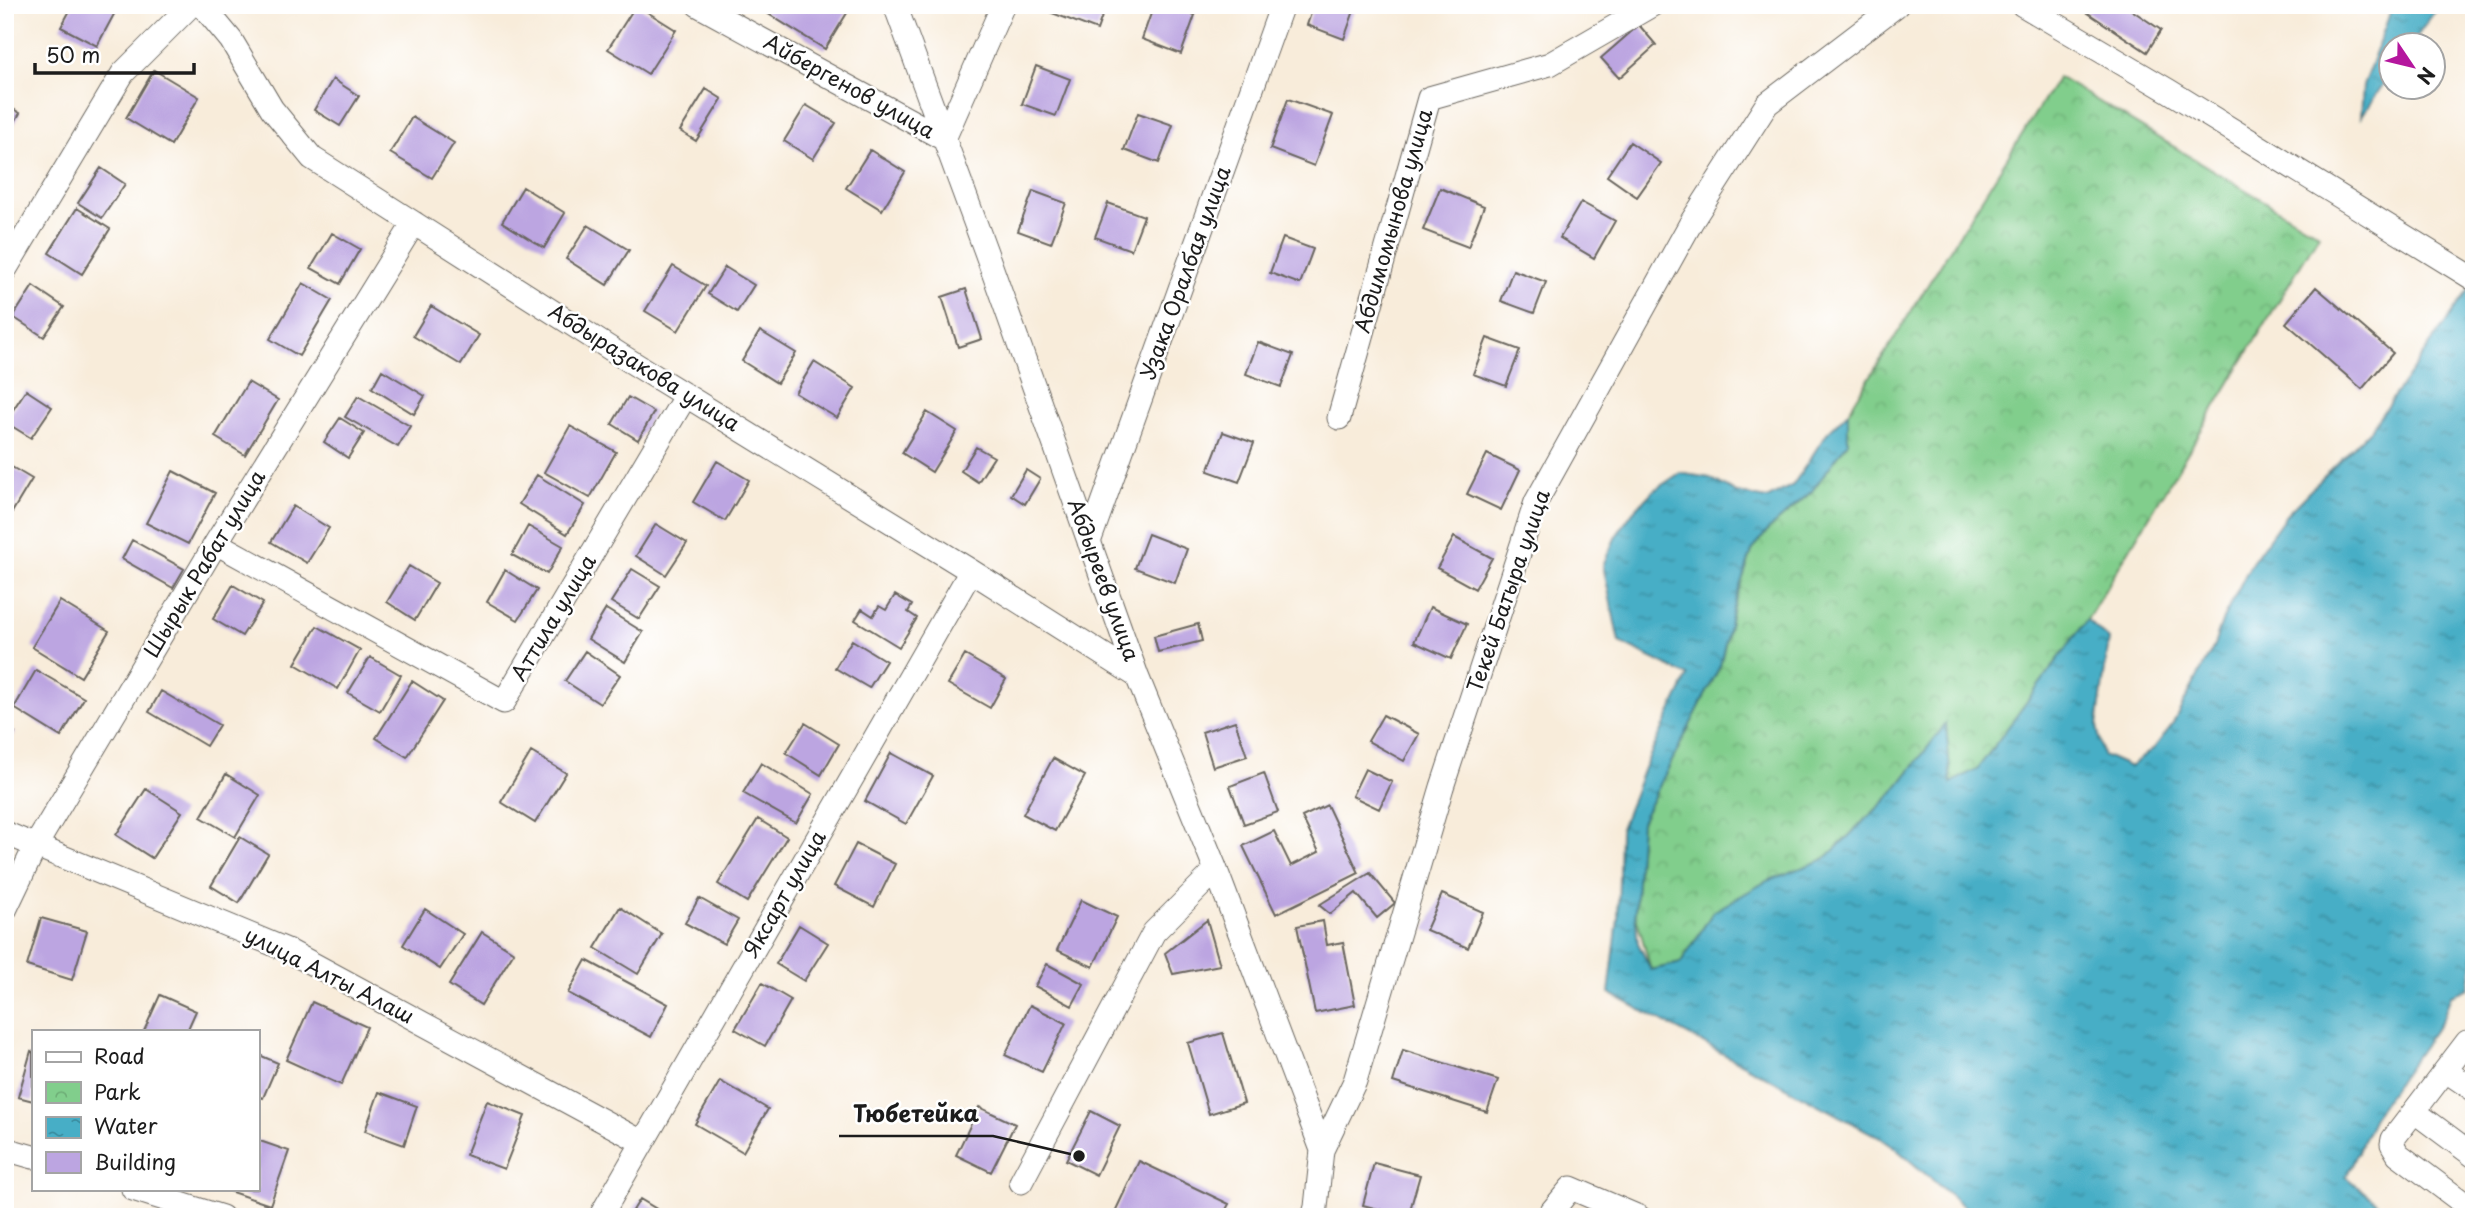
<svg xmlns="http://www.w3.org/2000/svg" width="2479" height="1222" font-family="'Playpen Sans',sans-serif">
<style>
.park{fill:url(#park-crowns);stroke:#4e7554;stroke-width:2}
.water{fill:url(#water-ripples);stroke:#326571;stroke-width:2}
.building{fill:#bca5e1}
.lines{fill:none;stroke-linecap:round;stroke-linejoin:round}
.minor-casing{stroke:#69655e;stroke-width:25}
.minor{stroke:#fff;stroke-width:23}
.labels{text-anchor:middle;stroke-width:5;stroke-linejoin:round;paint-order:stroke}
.street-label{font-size:21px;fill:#1c1c1c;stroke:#fff}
.leader{fill:none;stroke:#1c1c1c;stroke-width:2.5}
.callout-dot{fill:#1c1c1c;stroke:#fff;stroke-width:2.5}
.callout-label{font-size:23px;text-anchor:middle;font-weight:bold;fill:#1c1c1c;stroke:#fff;stroke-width:5;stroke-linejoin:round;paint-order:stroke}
</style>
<defs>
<pattern id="park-crowns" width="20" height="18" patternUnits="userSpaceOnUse" patternTransform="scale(1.75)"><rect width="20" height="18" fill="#81ce8c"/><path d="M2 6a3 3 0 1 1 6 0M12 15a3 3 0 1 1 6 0" fill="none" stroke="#6fb078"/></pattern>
<pattern id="water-ripples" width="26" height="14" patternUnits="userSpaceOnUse" patternTransform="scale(1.75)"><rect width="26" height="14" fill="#47aec6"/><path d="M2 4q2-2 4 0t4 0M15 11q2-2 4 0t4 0" fill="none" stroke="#3a8da0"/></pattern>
</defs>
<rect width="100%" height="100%" fill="#fff"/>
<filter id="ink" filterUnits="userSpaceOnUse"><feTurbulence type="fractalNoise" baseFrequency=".0143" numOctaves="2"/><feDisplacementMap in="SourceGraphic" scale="14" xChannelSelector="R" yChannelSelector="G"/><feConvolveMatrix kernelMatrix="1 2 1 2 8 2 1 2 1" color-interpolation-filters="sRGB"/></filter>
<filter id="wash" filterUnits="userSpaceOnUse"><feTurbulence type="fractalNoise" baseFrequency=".00686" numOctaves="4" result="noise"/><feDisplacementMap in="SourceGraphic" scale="28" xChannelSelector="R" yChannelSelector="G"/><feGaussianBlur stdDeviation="1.57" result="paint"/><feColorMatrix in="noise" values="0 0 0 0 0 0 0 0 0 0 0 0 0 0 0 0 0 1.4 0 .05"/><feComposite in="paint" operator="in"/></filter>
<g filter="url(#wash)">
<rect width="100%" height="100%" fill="#f8ecda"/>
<path class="park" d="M2058 77 2319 234 2087 620 1978 768 1951 783 1946 725 1890 796 1825 859 1713 912 1681 963 1651 970 1635 912 1641 822 1720 666 1733 607 1752 551 1769 529 1812 491 1848 442V412Z"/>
<path class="water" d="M2393 5H2439L2411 45 2392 46 2391 73 2361 117 2363 86Z
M2474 282V959L2469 988 2451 995 2443 1018 2376 1113 2346 1177 2394 1217H1976L1888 1142 1609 993 1618 919 1620 831 1644 768 1688 676 1619 642 1603 565 1616 536 1633 512 1653 491 1680 473 1710 478 1737 493 1767 499 1793 485 1827 433 1848 412V442L1812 491 1769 529 1752 551 1733 607 1720 666 1641 822 1635 912 1638 943 1651 970 1681 963 1713 912 1767 881 1825 859 1890 796 1946 724 1951 783 1978 768 2087 620 2109 640 2097 726 2103 755 2130 767 2154 748 2172 725 2213 648 2223 619 2251 564 2286 515 2371 429Z"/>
<g id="blocks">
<path class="building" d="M73 5H119L97 46 61 27Z
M636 5 676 30 648 74 608 49Z
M754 5H834L847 13 825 49Z
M1046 5H1106L1097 30 1044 10Z
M1154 5H1169L1195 15 1181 54 1142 39Z
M1314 5H1356L1344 39 1307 25Z
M2076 5H2124L2161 30 2147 52Z
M1639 25 1656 45 1619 78 1601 58Z
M1036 66 1070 79 1056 116 1022 104Z
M154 70 199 97 171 145 126 118Z
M333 79 359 96 340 126 314 110Z
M706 89 722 99 696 141 680 131Z
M1288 99 1333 115 1314 166 1270 149Z
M5 104 20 113 5 139Z
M806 105 836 123 813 159 784 141Z
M1138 113 1173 125 1159 163 1124 150Z
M412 117 454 143 432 178 390 153Z
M1630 142 1661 163 1637 197 1607 176Z
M870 150 905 172 882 210 846 188Z
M101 168 125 184 102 218 78 203Z
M523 187 565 213 544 248 502 222Z
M1440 188 1484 206 1468 247 1423 230Z
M1033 191 1066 203 1051 243 1018 231Z
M1581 202 1615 221 1594 258 1560 238Z
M1108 203 1144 216 1131 250 1095 237Z
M77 208 110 229 82 274 49 253Z
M588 225 629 250 607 285 566 259Z
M332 233 360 249 340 284 311 268Z
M1283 238 1313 249 1300 284 1270 273Z
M673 266 706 286 678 331 645 311Z
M725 267 754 285 737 312 708 294Z
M1513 270 1546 282 1534 313 1501 301Z
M303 283 332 300 299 356 270 339Z
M33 286 64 307 44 337 13 317Z
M2316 287 2393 353 2362 389 2286 323Z
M966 289 982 339 958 347 942 297Z
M431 306 479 335 461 365 413 336Z
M760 331 796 353 777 383 742 361Z
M1487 338 1520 350 1506 386 1473 374Z
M1258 342 1293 355 1281 387 1246 374Z
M814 362 855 388 837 418 795 393Z
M382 370 425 396 414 414 372 388Z
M248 382 278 400 245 455 215 437Z
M26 390 52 407 31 438 5 422Z
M358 396 410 426 398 447 345 417Z
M628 397 654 412 638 440 612 424Z
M927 412 957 431 932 472 902 453Z
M340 418 364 433 348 458 324 442Z
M570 426 616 452 590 498 544 472Z
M1223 432 1254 443 1239 482 1208 471Z
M976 447 994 457 978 482 961 471Z
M1487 454 1520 470 1501 510 1467 494Z
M717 461 749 480 725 521 693 502Z
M5 463 32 479 8 519 5 517Z
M1026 470 1040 479 1025 504 1011 495Z
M173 471 215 493 188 544 146 523Z
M537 475 585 505 567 534 519 504Z
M293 506 329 528 307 563 271 542Z
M656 524 687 543 666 575 636 556Z
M528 526 563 546 547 574 512 555Z
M1148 534 1187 549 1175 583 1135 568Z
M1454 537 1492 558 1475 589 1437 568Z
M132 540 184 569 173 588 122 559Z
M409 566 437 583 415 620 387 602Z
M632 569 660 586 639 619 611 602Z
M505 570 537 590 518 620 487 602Z
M233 585 263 603 242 636 213 619Z
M895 595 912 605 908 612 917 618 899 647 855 620 862 609 873 616 879 606 886 610Z
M60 601 109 631 81 677 32 647Z
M1430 607 1467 624 1451 659 1414 642Z
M606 609 643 632 625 662 588 639Z
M1198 624 1202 641 1158 652 1154 636Z
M317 626 360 650 338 689 295 664Z
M852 640 886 661 869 688 835 668Z
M585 651 620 675 600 704 565 681Z
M965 655 1006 679 990 708 948 684Z
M370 657 401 675 380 711 348 693Z
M36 670 84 698 61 737 14 708Z
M412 681 443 701 407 757 376 738Z
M161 691 219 725 206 746 149 712Z
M1383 715 1419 734 1404 761 1368 741Z
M1235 721 1247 756 1213 767 1202 732Z
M805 723 839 744 821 775 786 753Z
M5 727 15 733 5 748Z
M531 752 566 773 535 823 501 802Z
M891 753 933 776 906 824 865 801Z
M1053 758 1085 776 1055 831 1023 814Z
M761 763 813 794 796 823 743 793Z
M1365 769 1392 782 1379 809 1352 796Z
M1264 773 1278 812 1244 824 1230 786Z
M226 774 260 795 235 837 201 817Z
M146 789 182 812 152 858 116 835Z
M1327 805 1359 873 1276 914 1243 846 1274 831 1291 866 1319 852 1302 817Z
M758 819 787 837 747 902 718 884Z
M240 837 268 854 239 903 211 886Z
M856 844 895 864 874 907 834 886Z
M1370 873 1395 903 1377 918 1356 893 1330 914 1319 905Z
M1442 894 1483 912 1468 948 1426 930Z
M699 898 738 920 724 944 685 923Z
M1081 900 1117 917 1093 967 1057 950Z
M620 907 662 934 638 974 595 948Z
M425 909 463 934 440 969 403 945Z
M41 918 87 931 72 980 27 966Z
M1207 920 1220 965 1173 974 1165 953Z
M1323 921 1327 945 1343 942 1355 1005 1315 1013 1297 926Z
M799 925 828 943 804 981 776 964Z
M482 932 514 952 481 1005 449 985Z
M586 960 668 1004 651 1037 568 993Z
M1047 964 1084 984 1072 1006 1035 986Z
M762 983 791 1000 765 1046 735 1029Z
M160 995 196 1011 187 1031H144Z
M312 1002 367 1027 341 1085 286 1060Z
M1030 1005 1066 1023 1042 1072 1005 1055Z
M1223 1033 1244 1103 1209 1114 1188 1043Z
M1403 1050 1498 1080 1487 1112 1393 1082Z
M31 1051 33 1052V1101L18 1097Z
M257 1054 278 1063 263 1098 257 1096Z
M720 1081 768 1109 743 1152 695 1124Z
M379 1092 417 1106 404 1145 365 1131Z
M487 1101 525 1116 504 1169 466 1155Z
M979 1107 1015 1124 991 1172 956 1155Z
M1091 1111 1120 1126 1096 1175 1066 1160Z
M257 1140 289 1151 270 1205 223 1189H257Z
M1139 1161 1229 1204 1222 1217 1113 1216Z
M1374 1163 1420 1175 1408 1217 1363 1205Z
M640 1199 663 1213 661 1217H629Z
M388 1210 409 1216V1217H386Z"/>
</g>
</g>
<g filter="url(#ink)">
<use href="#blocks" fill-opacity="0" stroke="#69655e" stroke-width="2"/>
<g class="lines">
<defs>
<path id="minor" d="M202 5 231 40 272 109 312 158 625 358 971 571 1137 676
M698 5 944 139 1003 5
M895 5 986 252 1137 676 1216 870 1322 1150
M2023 5 2169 91 2474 279
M5 270 123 73 191 5
M1339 418 1429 98 1550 64 1652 5
M1089 542 1282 5
M216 543 504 702 686 395
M5 833 287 950 642 1142
M5 910 36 845 216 543 414 223
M2474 1041 2467 1042 2393 1139 2392 1144 2398 1154 2474 1211
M2446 1071 2474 1090
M2415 1112 2474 1156
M5 1149 33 1157
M1021 1182 1154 932 1216 870
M133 1189 222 1217
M600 1217 971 571
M1313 1217 1316 1207 1322 1150 1355 1081 1442 787 1536 502 1692 221 1767 104 1897 5
M1547 1217 1571 1188 1639 1217"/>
</defs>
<use href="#minor" class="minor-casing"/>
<use href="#minor" class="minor"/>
</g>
</g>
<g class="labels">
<g class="street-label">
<text transform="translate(849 87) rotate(29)" y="7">Айбергенов улица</text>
<text transform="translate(1394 221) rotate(-74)" y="7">Абдимомынова улица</text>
<text transform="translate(1186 273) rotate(-70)" y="7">Узака Оралбая улица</text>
<text transform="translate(644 368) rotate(32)" y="7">Абдыразакова улица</text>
<text transform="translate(205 564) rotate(-59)" y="7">Шырык Рабат улица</text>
<text transform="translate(1103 580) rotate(70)" y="7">Абдыреев улица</text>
<text transform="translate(1509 591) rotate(-71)" y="7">Текей Батыра улица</text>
<text transform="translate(554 618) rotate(-59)" y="7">Аттила улица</text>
<text transform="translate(785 894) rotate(-60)" y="7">Яксарт улица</text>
<text transform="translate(329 976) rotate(27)" y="7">улица Алты Алаш</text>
</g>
</g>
<path class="leader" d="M1079 1156L993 1136H839"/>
<circle class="callout-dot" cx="1079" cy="1156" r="7"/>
<g class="callout-label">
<text x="916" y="1122">Тюбетейка</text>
</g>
<rect width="2479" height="1222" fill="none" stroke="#fff" stroke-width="28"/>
<rect x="32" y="1030" width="228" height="161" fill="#ffffff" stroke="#a4a4a4" stroke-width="2"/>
<rect x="46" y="1052" width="35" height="10" fill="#ffffff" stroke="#a4a4a4" stroke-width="2"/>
<text x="94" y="1064" font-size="21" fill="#1c1c1c">Road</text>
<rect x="46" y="1082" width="35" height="21" fill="url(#park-crowns)" stroke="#a4a4a4" stroke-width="2"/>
<text x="94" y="1100" font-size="21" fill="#1c1c1c">Park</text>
<rect x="46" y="1117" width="35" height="21" fill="url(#water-ripples)" stroke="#a4a4a4" stroke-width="2"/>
<text x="94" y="1134" font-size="21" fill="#1c1c1c">Water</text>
<rect x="46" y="1152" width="35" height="21" fill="#bca5e1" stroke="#a4a4a4" stroke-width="2"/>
<text x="94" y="1170" font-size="21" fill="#1c1c1c">Building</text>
<g transform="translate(2412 66) rotate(125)"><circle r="33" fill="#ffffff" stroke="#a4a4a4" stroke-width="2"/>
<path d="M0-5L12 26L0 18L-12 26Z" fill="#b5179e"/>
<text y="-10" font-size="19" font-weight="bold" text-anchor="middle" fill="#1c1c1c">N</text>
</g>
<path d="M35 63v10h159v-10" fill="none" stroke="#1c1c1c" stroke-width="3.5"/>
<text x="46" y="63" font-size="21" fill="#1c1c1c" stroke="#ffffff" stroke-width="5" paint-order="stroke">50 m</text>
</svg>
